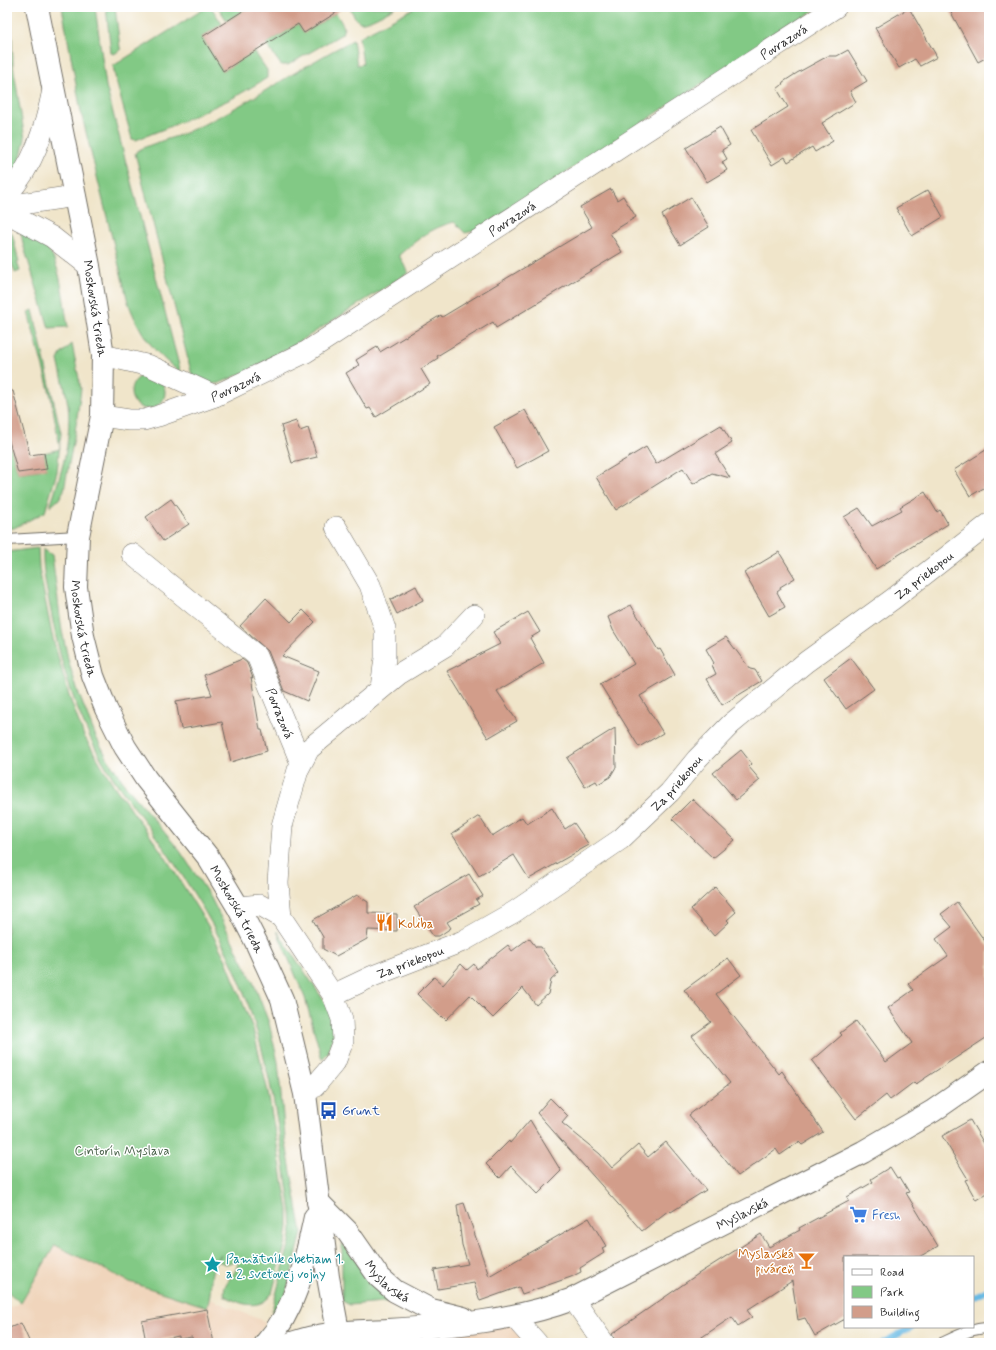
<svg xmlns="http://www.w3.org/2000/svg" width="996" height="1350" font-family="Mynerve,sans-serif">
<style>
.built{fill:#f0d5bc}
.green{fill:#82c985;stroke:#567a58}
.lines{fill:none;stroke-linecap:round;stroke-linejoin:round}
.stream{stroke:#68b9e3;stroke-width:6}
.building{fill:#d29d8a}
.service-casing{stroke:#706c63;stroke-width:12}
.minor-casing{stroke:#706c63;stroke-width:22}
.tertiary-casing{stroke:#706c63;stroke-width:24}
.service{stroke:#fff;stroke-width:10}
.minor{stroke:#fff;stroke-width:21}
.tertiary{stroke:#fff;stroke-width:22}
.labels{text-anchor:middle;stroke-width:3;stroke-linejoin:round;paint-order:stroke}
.street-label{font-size:13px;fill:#2b2b2b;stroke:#fff}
.food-label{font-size:13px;fill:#c56008;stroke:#fff;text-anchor:start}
.transit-label{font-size:13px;fill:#164399;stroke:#fff;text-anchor:start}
.park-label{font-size:13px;fill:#49624a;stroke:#fff}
.shop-label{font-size:13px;fill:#366cbe;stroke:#fff;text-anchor:start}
.culture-label{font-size:13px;fill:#0d838f;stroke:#fff;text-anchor:start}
</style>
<rect width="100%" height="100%" fill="#fff"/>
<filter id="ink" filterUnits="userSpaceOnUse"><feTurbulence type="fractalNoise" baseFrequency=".025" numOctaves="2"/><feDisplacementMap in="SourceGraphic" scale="8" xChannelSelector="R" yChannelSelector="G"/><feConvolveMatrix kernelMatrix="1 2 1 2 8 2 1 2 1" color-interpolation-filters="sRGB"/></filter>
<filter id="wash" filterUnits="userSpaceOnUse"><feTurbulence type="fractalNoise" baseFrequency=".012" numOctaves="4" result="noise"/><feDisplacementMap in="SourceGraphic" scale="16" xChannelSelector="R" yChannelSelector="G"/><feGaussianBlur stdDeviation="0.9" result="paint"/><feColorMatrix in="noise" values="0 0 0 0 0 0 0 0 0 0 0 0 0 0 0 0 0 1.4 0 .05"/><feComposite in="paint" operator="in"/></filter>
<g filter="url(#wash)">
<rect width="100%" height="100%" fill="#f0e5ca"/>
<path class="built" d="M55 1245 130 1282 208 1306 210 1299 266 1322 250 1343H7V1308L21 1303Z
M514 1317 537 1343H344Z"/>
<path class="green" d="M7 7H11L13 65 25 139 19 165 7 179Z
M62 7H95L106 86 181 373C153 352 140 334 128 302L81 112Z
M106 7H115L120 48 122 49 114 54 111 53Z
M207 7H211L222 24 202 37 223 71 254 51 267 70V78L233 98 174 125 136 140 132 139 116 81 113 66Z
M218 7H249L227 21Z
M349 7H395C388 11 367 24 360 22 355 20 352 11 349 7Z
M416 7H819L478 230 465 233 454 222C430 228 417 240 399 255L408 273 299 342 252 369 220 383 212 384 193 379 135 153C142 146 169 139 180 135 241 110 294 70 353 40L357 65 363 64 359 37Z
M336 13 344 27 342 34 288 65H281L266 44 298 24 304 33Z
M20 226C28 231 39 237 45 244 62 266 63 300 68 327L49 328 23 244Z
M7 229 12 233 19 262H17L20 271 15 273 7 249Z
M33 310 61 433 57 472 45 512 14 528 7 529V434L18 473 46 469 44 453 60 449 51 397 28 312Z
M72 344 81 389 75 432 64 490 59 499 50 507C61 473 72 442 68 405 66 390 61 375 58 360L61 354Z
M131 392a17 17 0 1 1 34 0a17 17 0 1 1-34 0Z
M38 548 39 568 52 635 69 696 84 736 114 786 164 855 207 924 226 960 253 1029 268 1092 288 1210V1226L286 1242 272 1293C261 1311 241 1305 225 1296 220 1282 239 1275 238 1260L226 1264 217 1261 221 1254C206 1272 214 1287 207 1307L130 1282 55 1245 21 1303 7 1291V552Z
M43 549 52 555 62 631 69 663 78 692 96 737 108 759 126 786 180 851 211 898 254 984 269 1023 278 1062 285 1138 302 1233 284 1301 274 1316 272 1310 290 1241 292 1229 291 1213C279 1127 267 1037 229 957 209 915 183 875 156 837 138 811 117 787 102 760 77 716 61 667 52 617 48 595 42 572 43 549Z
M277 931 331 1011 334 1036 328 1053 322 1059 305 998Z
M342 1243 393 1301 350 1305 342 1301Z"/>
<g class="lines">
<path class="stream" d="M973 1297 989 1289
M882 1343 912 1327"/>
</g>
<g id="blocks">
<path class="building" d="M249 7H345L304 33 298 24 223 71 202 37Z
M948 7H989V56L978 62Z
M909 8 937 57 920 66 915 59 899 68 875 28Z
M848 50 867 81 850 91 856 102 822 123 833 141 815 152 812 147 788 162 785 157 772 165 751 130 788 107 777 89 782 85 783 82 797 73 828 56H837Z
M720 127 730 145 722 150 727 159 722 162 727 170 707 182 686 148Z
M611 189 617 200 623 196 636 217 610 233 622 252 496 328 493 322 437 356 438 358 421 369 430 384 376 417 370 408 367 409 346 373 359 365 356 360 377 347 380 352 441 315 442 317 592 227 580 207Z
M928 190 943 217 912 236 896 208Z
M691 197 709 227 680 245 662 215Z
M7 391H13L30 455 44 453 47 469 18 473 7 434Z
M525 410 548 451 517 468 494 427Z
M296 421 300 431 308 428 317 457 292 463 281 426Z
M721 425 732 443 715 454 730 478 712 473 693 484 683 468 616 510 596 477 646 447 656 464Z
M989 448V485L970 496 954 470Z
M925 492 937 512 940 510 948 524 876 569 844 517 859 508 872 526 902 510 900 507Z
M171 499 189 524 163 541 146 517Z
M779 552 795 578 780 587 781 589 777 592 785 607 769 616 744 573Z
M416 586 423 600 397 614 390 600Z
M266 598 291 622 303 610 315 622 282 656 319 671 307 701 284 691 268 651 240 626Z
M631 605 658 650 660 649 675 675 640 696 663 733 639 747 600 684 634 664 613 630 608 617Z
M528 612 540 632 530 638 544 663 497 691 517 721 488 738 447 671 500 644 493 632Z
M726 637 750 669 755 670 762 681 722 705 707 679 716 674 712 665 714 663 706 649Z
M851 658 874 689 846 709 824 678Z
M242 659 247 663 253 678 251 677 260 730H262L267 751 231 762 222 722 181 729 176 701 212 695 204 675Z
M615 728 616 767 610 777 598 784 596 781 585 787 567 758Z
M741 750 752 764 749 767 760 780 736 800 713 773Z
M692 799 735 840 713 858 672 819Z
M552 808 565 829 574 823 589 845 529 879 514 855 479 876 452 834 479 816 492 836 522 817 527 824Z
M469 874 483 896 476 900 479 904 447 922 451 928 439 936H433L414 907Z
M715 887 736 912 727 920 729 922 714 936 691 909Z
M357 895 368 902V913L397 914V931L368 930 367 939 336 956 323 949V937L313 920Z
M957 902 989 947V1036L916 1084 914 1082 890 1100 886 1095 856 1119 812 1061 842 1035 840 1033 856 1021 886 1062 912 1043 888 1008 913 990 908 984 948 956 936 939 952 927 941 914Z
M529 938 536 947H541L559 973 551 980 548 994 536 1005 523 988 493 1018 470 995 446 1020 442 1016 441 1017 417 994 434 977 443 985 461 964 467 970 474 964 477 969 508 945 512 951Z
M728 958 741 975 716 994 779 1074 782 1071 823 1132 802 1145 799 1142 780 1155 776 1149 738 1176 689 1115 730 1083 692 1036 711 1022 684 990Z
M550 1098 568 1116 562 1123 600 1154 612 1168 638 1145 648 1157 666 1142 706 1190 671 1212 669 1210 642 1231 537 1113Z
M530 1120 561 1171 538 1194 511 1166 500 1178 486 1164 509 1141 510 1143Z
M970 1120 989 1152V1192L976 1200 965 1180 968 1179 942 1136Z
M890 1167 897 1178 900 1177 909 1192 906 1193 938 1246 919 1257H845V1319L815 1336 805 1318 798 1320 792 1281 747 1310 752 1317 738 1326 732 1317 693 1343H616L612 1334 698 1274 761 1234 769 1247 800 1230 799 1228 849 1201 847 1197 873 1182 871 1179Z
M464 1203 489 1276 589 1218 606 1246 602 1248 604 1253 580 1268 581 1272 571 1277 522 1294 519 1287 480 1301 474 1283 438 1289 434 1270 468 1264 462 1245 457 1205Z
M207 1309 214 1343H193L192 1337 179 1339V1336L146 1342 142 1321Z
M21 1323 30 1343H7V1329Z"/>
</g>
</g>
<g filter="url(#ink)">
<use href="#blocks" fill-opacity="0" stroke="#706c63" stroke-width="1"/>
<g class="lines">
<defs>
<path id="service" d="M7 540 78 536
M942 1343C957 1336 972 1328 989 1328"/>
<g id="minor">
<path d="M7 195C34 165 45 129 53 90"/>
<path d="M7 206 75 196"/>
<path d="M7 213 52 237 89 266"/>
<path d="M103 355 150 366 215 396"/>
<path id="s1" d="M102 416 129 420H144L158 416 215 396 306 352 836 7"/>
<path d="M336 527 370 585 385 629V658L381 688"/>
<path id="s2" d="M132 554 257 656 301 763"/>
<path d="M238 907 260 905 281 917 333 995 342 1019 343 1041 335 1062 315 1086 305 1094"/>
<path d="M281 917 278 883 282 826 298 770 309 749 399 674 445 646 474 615"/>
<path id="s3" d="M333 995 373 976 463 941 514 912 621 839 670 792 697 759 731 724 806 662 893 599 989 524"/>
<path d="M573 1299 604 1343"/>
<path d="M514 1317 537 1343"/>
</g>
<g id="tertiary">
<path id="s4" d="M37 7 89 266 103 355 102 416 78 536 76 587 83 636 93 676 106 709 125 747 146 779 208 857 238 907 256 942 282 999 305 1094 328 1277 338 1331"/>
<path id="s5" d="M318 1202 347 1231 379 1277 395 1291 431 1310 463 1318"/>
<path d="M266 1343C297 1308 305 1262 315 1217"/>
<path id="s6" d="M292 1343C327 1331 352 1332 388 1330 452 1326 514 1321 573 1299L863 1152 933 1111 989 1072"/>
</g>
</defs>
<use href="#service" class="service-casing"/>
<use href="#minor" class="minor-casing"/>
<use href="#tertiary" class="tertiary-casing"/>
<use href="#service" class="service"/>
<use href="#minor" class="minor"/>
<use href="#tertiary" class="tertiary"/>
</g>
</g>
<defs>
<symbol id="restaurant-bare" viewBox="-9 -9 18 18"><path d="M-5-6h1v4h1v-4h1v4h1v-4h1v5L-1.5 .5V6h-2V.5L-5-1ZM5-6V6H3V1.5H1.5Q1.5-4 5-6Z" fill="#e8710a" stroke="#fff" stroke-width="2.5" paint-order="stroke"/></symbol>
<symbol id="bus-bare" viewBox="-9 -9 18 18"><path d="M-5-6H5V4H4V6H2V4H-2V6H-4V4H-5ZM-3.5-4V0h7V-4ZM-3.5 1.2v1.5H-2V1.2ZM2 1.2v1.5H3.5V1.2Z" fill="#1a4fb4" stroke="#fff" stroke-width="2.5" paint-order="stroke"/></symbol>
<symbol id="supermarket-bare" viewBox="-9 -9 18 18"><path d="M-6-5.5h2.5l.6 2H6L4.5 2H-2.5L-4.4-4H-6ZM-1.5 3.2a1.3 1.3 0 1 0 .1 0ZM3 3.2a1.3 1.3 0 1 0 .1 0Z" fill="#3f7fe0" stroke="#fff" stroke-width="2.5" paint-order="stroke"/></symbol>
<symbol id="bar-bare" viewBox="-9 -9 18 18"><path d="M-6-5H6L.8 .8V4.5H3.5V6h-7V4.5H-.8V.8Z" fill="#e8710a" stroke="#fff" stroke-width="2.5" paint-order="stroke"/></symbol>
<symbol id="sight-bare" viewBox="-9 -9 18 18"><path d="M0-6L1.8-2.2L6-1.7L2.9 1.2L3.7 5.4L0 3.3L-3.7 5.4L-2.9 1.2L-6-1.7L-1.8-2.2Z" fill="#0f9aa8" stroke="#fff" stroke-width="2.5" paint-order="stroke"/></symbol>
</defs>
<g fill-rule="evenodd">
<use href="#restaurant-bare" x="372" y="910" width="25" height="25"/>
<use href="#bus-bare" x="316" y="1098" width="25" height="25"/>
<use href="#supermarket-bare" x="846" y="1202" width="25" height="25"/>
<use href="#bar-bare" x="794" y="1248" width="25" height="25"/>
<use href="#sight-bare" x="200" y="1252" width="25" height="25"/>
</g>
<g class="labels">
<g class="street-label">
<text dy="5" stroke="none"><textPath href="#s1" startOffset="788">Povrazová</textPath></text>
<text dy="5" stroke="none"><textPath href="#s1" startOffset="464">Povrazová</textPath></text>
<text dy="5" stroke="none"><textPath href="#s4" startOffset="307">Moskovská trieda</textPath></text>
<text dy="5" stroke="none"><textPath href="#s1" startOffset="140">Povrazová</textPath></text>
<text dy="5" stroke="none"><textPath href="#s3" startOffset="732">Za priekopou</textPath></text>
<text dy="5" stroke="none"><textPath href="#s4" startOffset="631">Moskovská trieda</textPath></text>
<text dy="5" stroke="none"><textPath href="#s2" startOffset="223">Povrazová</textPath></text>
<text dy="5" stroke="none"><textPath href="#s3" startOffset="408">Za priekopou</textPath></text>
<text dy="5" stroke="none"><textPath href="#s4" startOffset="955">Moskovská trieda</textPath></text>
<text dy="5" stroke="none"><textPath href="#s3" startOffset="84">Za priekopou</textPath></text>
<text dy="5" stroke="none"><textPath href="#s6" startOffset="475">Myslavská</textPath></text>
<text dy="5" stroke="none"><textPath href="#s5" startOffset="106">Myslavská</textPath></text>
</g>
<g class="food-label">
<text x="398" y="928">Koliba</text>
<text x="794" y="1258" text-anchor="end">Myslavská<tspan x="794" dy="15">piváreň</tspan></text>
</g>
<g class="transit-label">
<text x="342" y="1115">Grunt</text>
</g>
<g class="park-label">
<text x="122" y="1155">Cintorín Myslava</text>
</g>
<g class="shop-label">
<text x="872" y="1219">Fresh</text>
</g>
<g class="culture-label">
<text x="226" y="1263">Pamätník obetiam 1.<tspan x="226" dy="15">a 2. svetovej vojny</tspan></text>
</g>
</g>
<rect width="996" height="1350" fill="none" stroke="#fff" stroke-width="24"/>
<rect x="844" y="1256" width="130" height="72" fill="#ffffff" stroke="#aaaaaa"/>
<rect x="852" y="1269" width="20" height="6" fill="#ffffff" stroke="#aaaaaa"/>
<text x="880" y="1276" font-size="12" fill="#2b2b2b">Road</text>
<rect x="852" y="1286" width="20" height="12" fill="#82c985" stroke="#aaaaaa"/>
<text x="880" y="1296" font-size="12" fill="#2b2b2b">Park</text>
<rect x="852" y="1306" width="20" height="12" fill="#d29d8a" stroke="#aaaaaa"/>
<text x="880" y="1316" font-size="12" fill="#2b2b2b">Building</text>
</svg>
